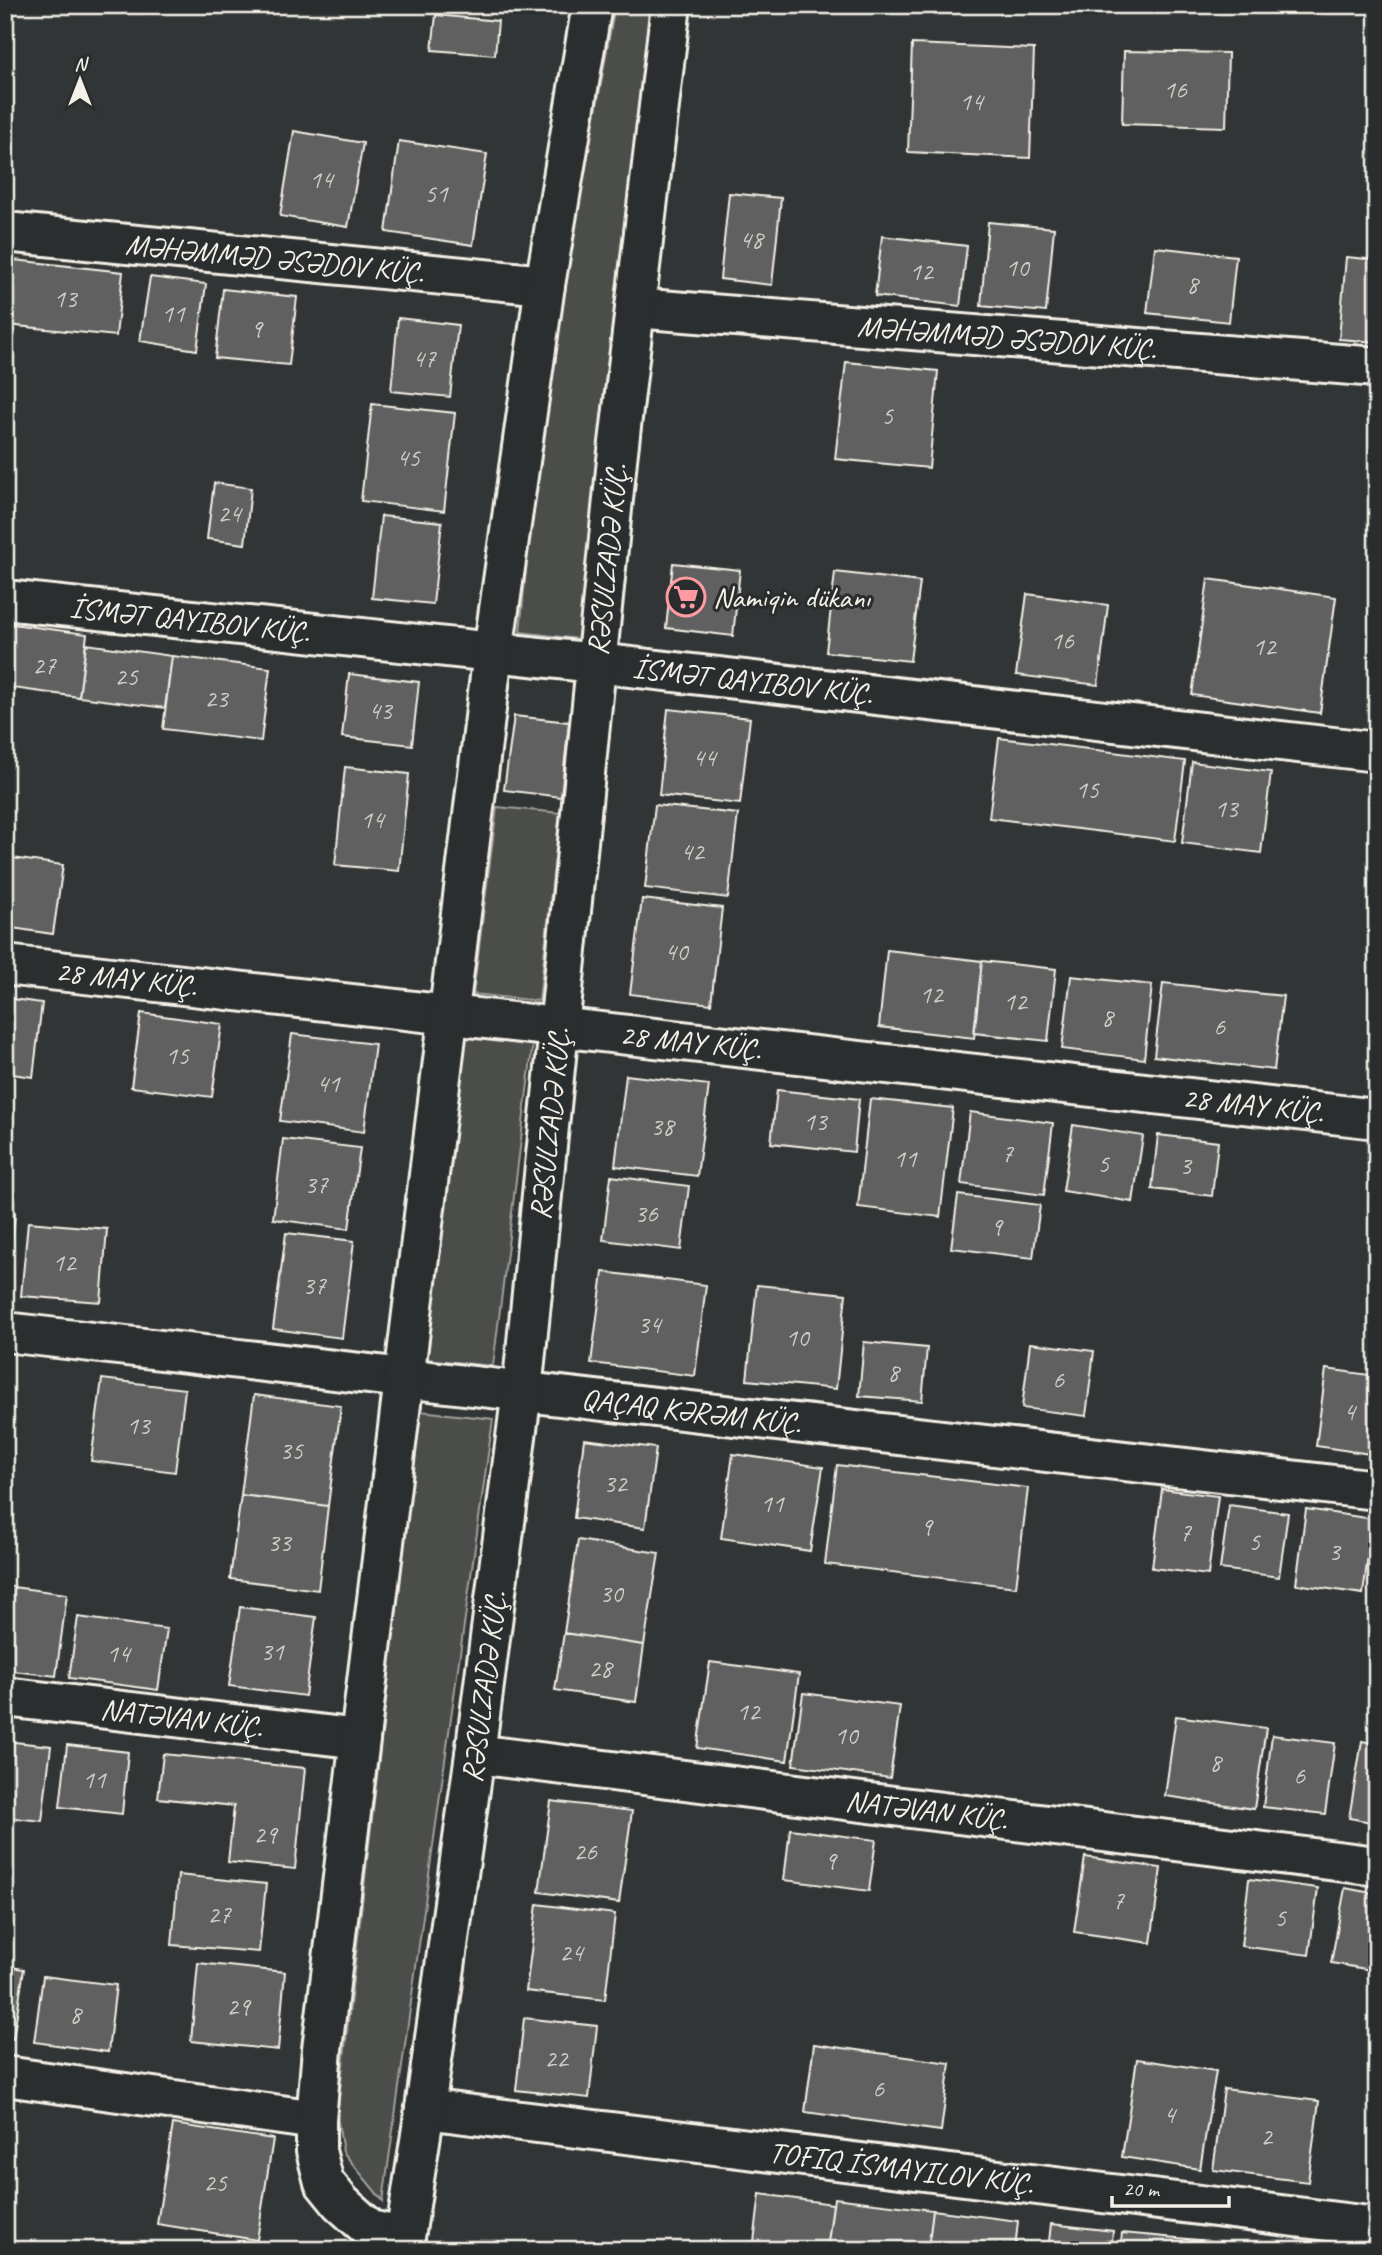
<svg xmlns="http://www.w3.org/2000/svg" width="1382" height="2255" font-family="Caveat,sans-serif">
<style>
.green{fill:#4b4d4c;stroke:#a09f9a;stroke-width:2}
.building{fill:#5f605f;stroke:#f4f1e8;stroke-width:2}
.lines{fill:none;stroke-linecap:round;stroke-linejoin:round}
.street-casing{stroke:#f4f1e8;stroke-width:44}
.street{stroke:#2a2d2e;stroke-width:38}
.labels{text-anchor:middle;stroke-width:6;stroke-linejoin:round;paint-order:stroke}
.number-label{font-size:26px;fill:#cfcdc6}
.street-label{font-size:30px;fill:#f4f1e8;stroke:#2a2d2e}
.poi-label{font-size:30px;fill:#f4f1e8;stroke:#2a2d2e;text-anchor:start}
</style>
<rect width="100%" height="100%" fill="#323535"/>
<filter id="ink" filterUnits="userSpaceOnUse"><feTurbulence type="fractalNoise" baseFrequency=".0143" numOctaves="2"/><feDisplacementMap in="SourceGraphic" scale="14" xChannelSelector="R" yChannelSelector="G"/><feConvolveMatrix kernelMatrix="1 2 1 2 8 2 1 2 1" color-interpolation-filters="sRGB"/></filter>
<g filter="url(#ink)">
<path class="green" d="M615 5H651L578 639 520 632 536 466 574 233Z
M497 807 560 813 539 1001 473 994Z
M463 1033 533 1042 493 1366 424 1359Z
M420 1411 493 1419 383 2201 343 2152 337 2116Z"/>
<path class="building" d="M436 15 498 21 495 55 432 50Z
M912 44 1034 49 1030 158 908 152Z
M1124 51 1228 53 1226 127 1122 124Z
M294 131 363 143 348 227 280 216Z
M399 141 487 154 473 245 386 232Z
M729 193 781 198 772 285 720 279Z
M988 222 1054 228 1046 312 981 306Z
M882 236 967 246 960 306 875 296Z
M1155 247 1236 256 1229 322 1147 313Z
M1346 257 1377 260V342L1339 339Z
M14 260 123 272 116 336 7 325Z
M150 277 206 284 197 350 140 341Z
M223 289 297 297 289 365 215 358Z
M398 318 458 325 450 397 391 391Z
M846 362 938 371 929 468 835 459Z
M372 404 455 413 444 511 361 501Z
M214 483 251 488 245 544 207 539Z
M381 516 442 522 433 604 372 598Z
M673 563 740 570 733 636 666 628Z
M835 572 920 582 910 661 826 652Z
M1208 579 1336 597 1320 713 1192 695Z
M1027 594 1108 605 1098 685 1016 675Z
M5 623 87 634 79 697 5 687Z
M86 644 172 656 165 708 79 697Z
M172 656 270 668 261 741 163 729Z
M349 674 419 682 412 745 342 737Z
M668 709 750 718 740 804 659 795Z
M514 716 569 722 561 797 504 790Z
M999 738 1185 761 1175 841 989 818Z
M1192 762 1271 772 1261 853 1182 843Z
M345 767 409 774 399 871 335 865Z
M655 805 738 814 728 898 645 888Z
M5 857 63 865 53 934 5 927Z
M642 899 722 908 711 1004 630 994Z
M887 950 982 961 974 1038 879 1027Z
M982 961 1056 969 1048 1041 974 1033Z
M1071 976 1152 985 1144 1059 1062 1049Z
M1163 983 1283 996 1274 1070 1154 1056Z
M5 998 42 1003 33 1077 5 1073Z
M141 1013 222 1024 212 1097 131 1087Z
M292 1034 375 1044 364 1132 280 1121Z
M626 1075 709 1085 697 1176 615 1166Z
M777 1090 859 1099 854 1152 771 1143Z
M870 1099 953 1108 940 1217 858 1207Z
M970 1112 1053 1123 1044 1195 961 1184Z
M1073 1125 1143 1136 1133 1202 1063 1191Z
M1158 1135 1218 1142 1212 1196 1152 1189Z
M283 1139 360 1148 349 1229 273 1219Z
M611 1176 689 1186 681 1250 603 1240Z
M958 1195 1040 1205 1033 1258 951 1248Z
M5 1212 15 1213 7 1296 5 1295Z
M28 1222 107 1229 101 1302 21 1296Z
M286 1233 354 1241 342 1338 273 1329Z
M603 1272 706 1285 695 1376 591 1363Z
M757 1285 846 1294 836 1389 747 1380Z
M864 1342 927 1348 922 1401 859 1396Z
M1030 1343 1094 1351 1086 1416 1022 1408Z
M1326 1369 1377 1376V1455L1316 1446Z
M102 1379 185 1389 175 1472 91 1461Z
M254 1395 341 1406 328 1506 241 1495Z
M584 1439 656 1448 645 1528 574 1518Z
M733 1454 823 1467 810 1551 721 1538Z
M837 1465 1028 1488 1016 1587 825 1564Z
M1162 1489 1218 1496 1208 1575 1152 1568Z
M241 1495 328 1506 318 1590 230 1579Z
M1229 1505 1288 1513 1279 1577 1220 1569Z
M1306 1509 1373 1519 1363 1594 1296 1584Z
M578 1540 659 1553 644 1645 564 1633Z
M5 1586 67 1594 56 1676 5 1670Z
M240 1607 316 1617 305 1696 229 1686Z
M78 1617 167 1629 158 1690 69 1678Z
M564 1633 644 1645 636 1702 555 1690Z
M710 1662 799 1674 787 1761 697 1748Z
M803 1693 900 1706 890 1778 793 1765Z
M1176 1716 1266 1728 1254 1809 1165 1796Z
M1272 1735 1335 1743 1325 1814 1263 1807Z
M5 1741 51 1746 42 1821 5 1817Z
M1362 1741 1377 1744V1823L1349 1818Z
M67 1745 128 1752 122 1814 60 1807Z
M163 1754 305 1768 295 1869 228 1862 234 1806 158 1798Z
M551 1801 632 1811 619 1903 539 1892Z
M790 1829 876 1840 869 1891 784 1880Z
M1085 1857 1161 1868 1151 1943 1074 1932Z
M178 1875 266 1884 259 1952 172 1945Z
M1249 1879 1318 1888 1309 1955 1241 1946Z
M1345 1888 1377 1894V1971L1331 1963Z
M537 1904 615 1914 605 2000 526 1991Z
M198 1963 285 1972 278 2050 191 2041Z
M5 1966 24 1969 13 2039 5 2038Z
M43 1976 116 1985 108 2052 34 2042Z
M524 2018 597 2026 589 2098 516 2090Z
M814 2044 950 2063 941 2131 805 2112Z
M1137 2059 1216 2071 1200 2169 1122 2157Z
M1224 2089 1319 2101 1308 2182 1213 2170Z
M173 2124 273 2139 257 2240 157 2224Z
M760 2194 833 2204 827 2250H753Z
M834 2198 933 2210 928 2250H827Z
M933 2210 1018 2221 1015 2250H928Z
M1051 2224 1113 2231 1111 2250H1048Z
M1122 2233 1220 2242 1219 2250H1120Z
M1220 2242 1294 2249V2250H1219Z"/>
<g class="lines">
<defs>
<g id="street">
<path id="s1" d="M5 232 545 285"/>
<path id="s2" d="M635 308 1377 367"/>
<path id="s3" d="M5 600 596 663 1377 752"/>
<path id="s4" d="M5 965 1377 1119"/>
<path id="s5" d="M5 1332 1377 1490"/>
<path id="s6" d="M5 1697 360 1739"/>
<path id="s7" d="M475 1754 1377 1866"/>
<path d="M5 2076 316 2120"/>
<path id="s8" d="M425 2109 1377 2227"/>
<path d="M404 2238 371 2230 341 2203 324 2182 316 2151V2120L322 2049 493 652 545 285 592 5"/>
<path id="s9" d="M403 2250 425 2109 475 1754 522 1391 617 460 671 5"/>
</g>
</defs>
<use href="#street" class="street-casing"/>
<use href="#street" class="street"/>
</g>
</g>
<defs>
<symbol id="supermarket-ring" viewBox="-11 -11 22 22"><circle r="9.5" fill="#2a2d2e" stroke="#ff9aa2" stroke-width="1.5"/><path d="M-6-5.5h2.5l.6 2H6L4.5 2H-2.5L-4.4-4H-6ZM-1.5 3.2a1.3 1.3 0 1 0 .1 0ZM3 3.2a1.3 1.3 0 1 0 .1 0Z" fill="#ff9aa2"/></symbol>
</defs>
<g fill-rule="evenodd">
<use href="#supermarket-ring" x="664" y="575" width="44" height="44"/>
</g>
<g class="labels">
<g class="number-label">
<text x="1175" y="98">16</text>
<text x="971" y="110">14</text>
<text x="321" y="188">14</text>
<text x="436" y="202">51</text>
<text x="751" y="248">48</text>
<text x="1017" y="276">10</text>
<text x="921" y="280">12</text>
<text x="1192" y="293">8</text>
<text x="65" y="307">13</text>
<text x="173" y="322">11</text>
<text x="256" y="337">9</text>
<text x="424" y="367">47</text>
<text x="887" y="424">5</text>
<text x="408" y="466">45</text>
<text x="229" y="522">24</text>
<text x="1062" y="649">16</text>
<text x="1264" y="655">12</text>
<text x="44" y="674">27</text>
<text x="126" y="685">25</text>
<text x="216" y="707">23</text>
<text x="380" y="719">43</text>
<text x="704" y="766">44</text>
<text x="1087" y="798">15</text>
<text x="1226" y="817">13</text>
<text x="372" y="828">14</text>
<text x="692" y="860">42</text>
<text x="676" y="960">40</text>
<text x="931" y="1003">12</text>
<text x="1015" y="1010">12</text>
<text x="1107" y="1026">8</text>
<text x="1219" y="1035">6</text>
<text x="177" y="1064">15</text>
<text x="328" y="1092">41</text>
<text x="815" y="1130">13</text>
<text x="662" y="1135">38</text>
<text x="1007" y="1162">7</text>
<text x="905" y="1167">11</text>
<text x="1103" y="1172">5</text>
<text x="1185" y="1174">3</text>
<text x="316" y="1193">37</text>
<text x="646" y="1222">36</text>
<text x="996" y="1235">9</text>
<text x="64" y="1271">12</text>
<text x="314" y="1294">37</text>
<text x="649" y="1333">34</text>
<text x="797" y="1346">10</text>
<text x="893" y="1381">8</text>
<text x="1058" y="1388">6</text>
<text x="1349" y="1420">4</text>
<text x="138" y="1434">13</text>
<text x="291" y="1459">35</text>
<text x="615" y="1492">32</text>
<text x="772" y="1512">11</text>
<text x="926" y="1535">9</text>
<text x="1185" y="1541">7</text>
<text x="1254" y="1550">5</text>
<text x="279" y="1551">33</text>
<text x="1334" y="1560">3</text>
<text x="611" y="1602">30</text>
<text x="272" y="1660">31</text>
<text x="118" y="1662">14</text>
<text x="600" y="1677">28</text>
<text x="748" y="1720">12</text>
<text x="846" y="1744">10</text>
<text x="1215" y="1771">8</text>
<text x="1299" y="1784">6</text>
<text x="94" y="1788">11</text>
<text x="265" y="1843">29</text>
<text x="585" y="1860">26</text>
<text x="830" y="1869">9</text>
<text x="1118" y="1909">7</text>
<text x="219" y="1923">27</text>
<text x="1280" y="1926">5</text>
<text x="571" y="1961">24</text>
<text x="238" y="2015">29</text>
<text x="75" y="2023">8</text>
<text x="556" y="2067">22</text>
<text x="878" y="2097">6</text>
<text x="1169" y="2123">4</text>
<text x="1266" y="2145">2</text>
<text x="215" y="2191">25</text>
</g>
<g class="street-label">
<text dy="10" stroke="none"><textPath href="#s1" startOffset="271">MƏHƏMMƏD ƏSƏDOV KÜÇ.</textPath></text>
<text dy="10" stroke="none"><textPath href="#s2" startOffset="373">MƏHƏMMƏD ƏSƏDOV KÜÇ.</textPath></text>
<text dy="10" stroke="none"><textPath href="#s9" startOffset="1703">RƏSULZADƏ KÜÇ.</textPath></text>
<text dy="10" stroke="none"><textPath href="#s3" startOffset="186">İSMƏT QAYIBOV KÜÇ.</textPath></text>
<text dy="10" stroke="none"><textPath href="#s3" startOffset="752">İSMƏT QAYIBOV KÜÇ.</textPath></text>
<text dy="10" stroke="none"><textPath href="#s4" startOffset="122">28 MAY KÜÇ.</textPath></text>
<text dy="10" stroke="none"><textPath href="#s4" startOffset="690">28 MAY KÜÇ.</textPath></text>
<text dy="10" stroke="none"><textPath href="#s4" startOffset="1256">28 MAY KÜÇ.</textPath></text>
<text dy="10" stroke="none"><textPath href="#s9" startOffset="1136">RƏSULZADƏ KÜÇ.</textPath></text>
<text dy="10" stroke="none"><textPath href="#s5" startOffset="691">QAÇAQ KƏRƏM KÜÇ.</textPath></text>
<text dy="10" stroke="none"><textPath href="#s9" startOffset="569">RƏSULZADƏ KÜÇ.</textPath></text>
<text dy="10" stroke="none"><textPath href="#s6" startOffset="178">NATƏVAN KÜÇ.</textPath></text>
<text dy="10" stroke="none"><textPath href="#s7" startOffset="455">NATƏVAN KÜÇ.</textPath></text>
<text dy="10" stroke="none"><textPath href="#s8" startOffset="480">TOFIQ İSMAYILOV KÜÇ.</textPath></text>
</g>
<g class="poi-label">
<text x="713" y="607">Namiqin dükanı</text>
</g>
</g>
<rect width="1382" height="2255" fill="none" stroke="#2a2d2e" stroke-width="28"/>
<rect x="14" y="14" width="1354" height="2227" fill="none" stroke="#f4f1e8" stroke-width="2.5" filter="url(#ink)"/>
<g transform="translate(80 80)" stroke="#2a2d2e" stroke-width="5" paint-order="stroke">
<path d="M0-5L12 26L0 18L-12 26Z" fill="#f4f1e8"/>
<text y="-10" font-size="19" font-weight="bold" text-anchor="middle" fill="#f4f1e8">N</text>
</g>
<path d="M1112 2196v10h117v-10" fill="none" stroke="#f4f1e8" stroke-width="3.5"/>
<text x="1123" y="2196" font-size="21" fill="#f4f1e8" stroke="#2a2d2e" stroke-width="5" paint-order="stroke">20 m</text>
</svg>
